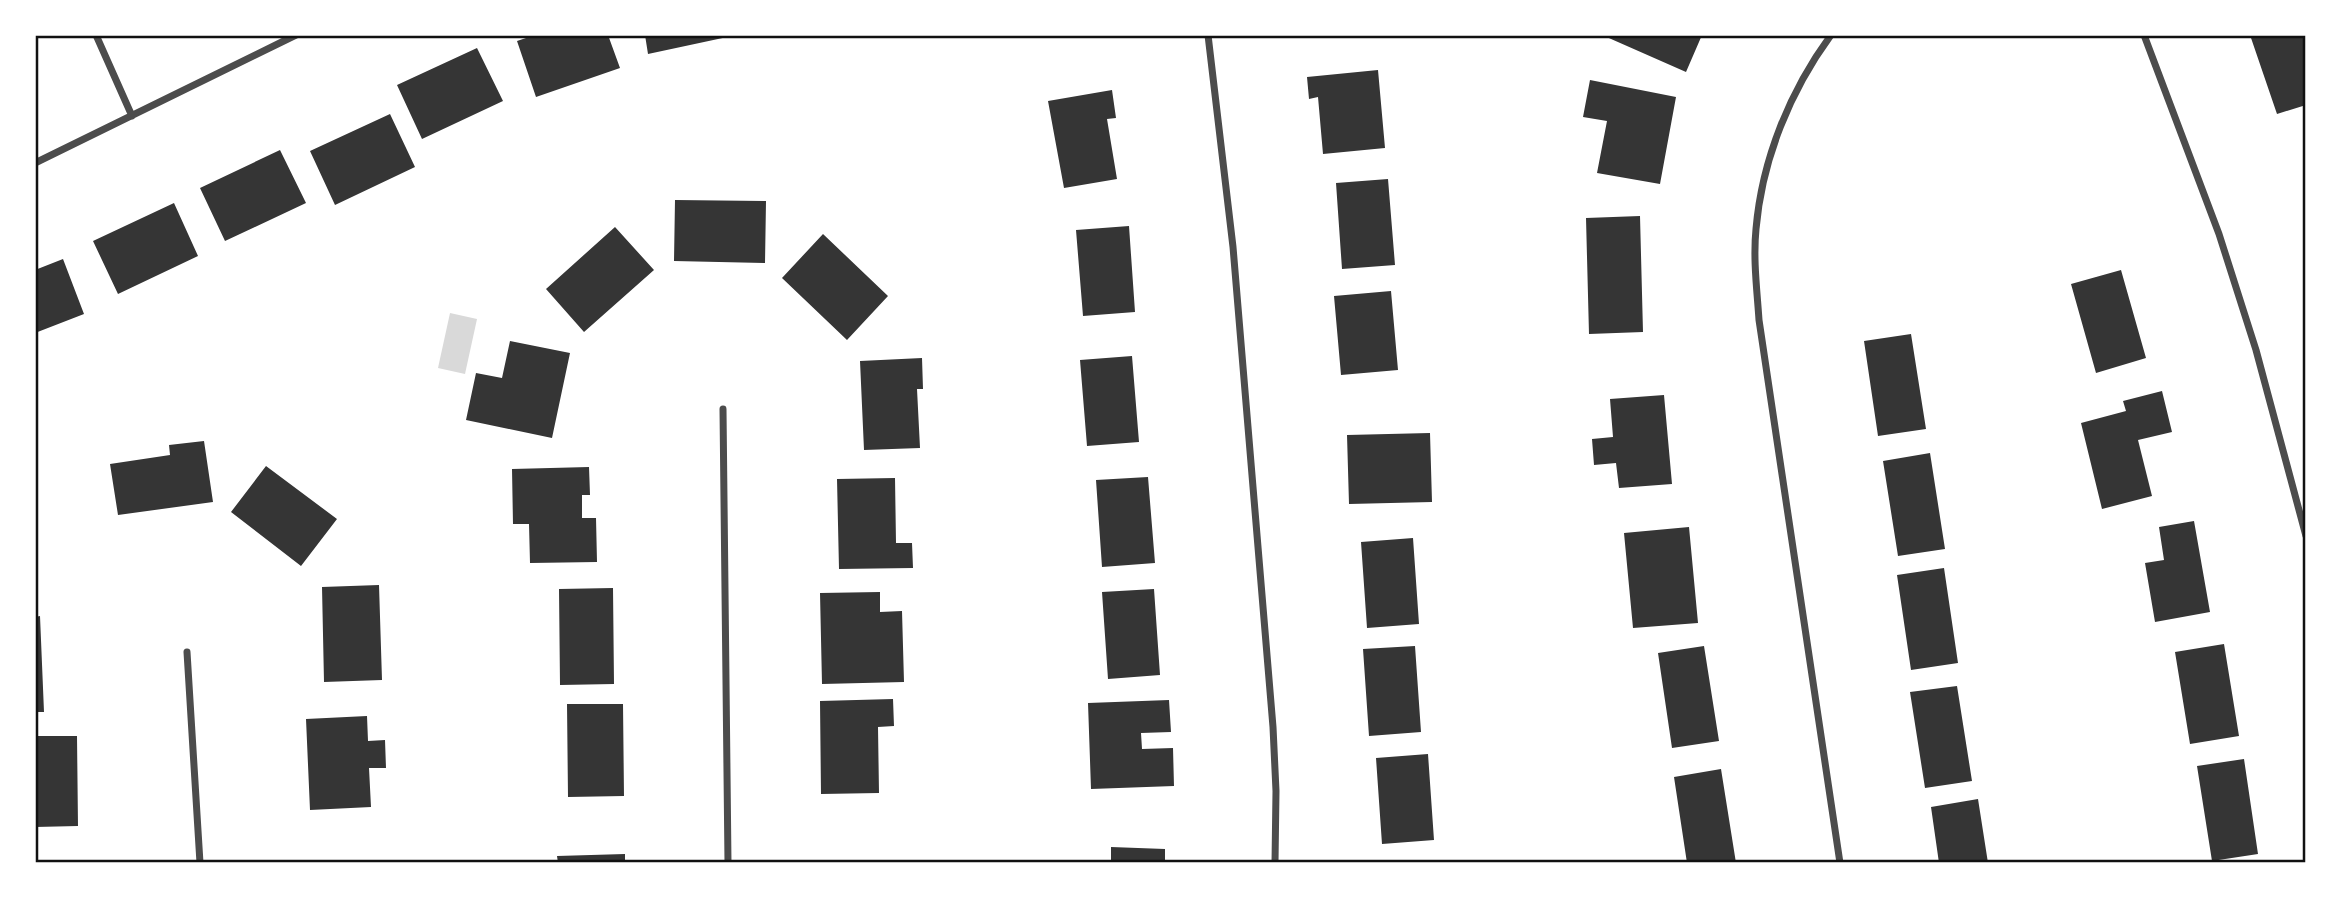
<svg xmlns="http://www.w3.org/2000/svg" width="2341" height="898" font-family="Ubuntu,sans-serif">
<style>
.water{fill:#d9d9d9}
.building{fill:#353535}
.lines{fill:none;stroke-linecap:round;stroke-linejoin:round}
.minor{stroke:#4c4c4c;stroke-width:7}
.neatline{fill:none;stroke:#111;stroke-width:2.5}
</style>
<rect width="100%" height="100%" fill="#fff"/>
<path class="water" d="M450 313 477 319 465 374 438 368Z"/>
<path class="building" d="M535 35H608L620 68 536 97 517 41Z
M645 35H732V36L648 54Z
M1602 35H1702L1686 72Z
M2250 35H2306V105L2277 114Z
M477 48 503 101 422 139 397 85Z
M1378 70 1385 148 1323 154 1318 97 1309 99 1307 77Z
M1590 80 1676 97 1660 184 1597 173 1607 121 1583 117Z
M1112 90 1116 118 1107 119 1117 179 1064 188 1048 101Z
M390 114 415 167 335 205 310 151Z
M280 150 306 203 225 241 200 188Z
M1388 179 1395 265 1342 269 1336 183Z
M675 200 766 201 765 263 674 261Z
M174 203 198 256 118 294 93 241Z
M1640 216 1643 332 1589 334 1586 218Z
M1129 226 1135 312 1083 316 1076 230Z
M615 227 654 270 584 332 546 289Z
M823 234 888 296 847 340 782 278Z
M63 259 84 314 35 333V270Z
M2121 270 2146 358 2096 373 2071 284Z
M1391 291 1398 370 1341 375 1334 296Z
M1911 334 1926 429 1878 436 1864 341Z
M510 341 570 353 552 438 466 420 476 373 502 378Z
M1132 356 1139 442 1087 446 1080 360Z
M922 358 923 389H917L920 448 864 450 860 361Z
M2162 391 2172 432 2138 440 2152 496 2102 509 2081 423 2126 411 2123 401Z
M1664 395 1672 484 1619 488 1616 463 1594 465 1592 439 1613 437 1610 399Z
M1430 433 1432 502 1349 504 1347 435Z
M204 441 213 502 118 515 110 464 170 455 169 445Z
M1930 453 1945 549 1898 556 1883 461Z
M266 466 337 519 301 566 231 512Z
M589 467 590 495H582V518H596L597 562 530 563 529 524H513L512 469Z
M1148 477 1155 563 1102 567 1096 480Z
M895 478 896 543H912L913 568 839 569 837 479Z
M2194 521 2210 612 2155 622 2145 563 2164 560 2159 527Z
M1689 527 1698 623 1633 628 1624 533Z
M1413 538 1419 624 1367 628 1361 542Z
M1944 568 1958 663 1911 670 1897 575Z
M379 585 382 680 324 682 322 587Z
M613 588 614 684 560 685 559 589Z
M1154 589 1160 675 1108 679 1102 592Z
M880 592V612L902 611 904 682 822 684 820 593Z
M40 616 44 712H35V617Z
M2224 644 2239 736 2190 744 2175 652Z
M1415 646 1421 732 1369 736 1363 649Z
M1704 646 1719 741 1672 748 1658 653Z
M1957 686 1972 781 1925 788 1910 692Z
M893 699 894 726 878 727 879 793 821 794 820 701Z
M1169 700 1171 732 1141 733 1142 749 1173 748 1174 786 1091 789 1088 703Z
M567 704H623L624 796 568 797Z
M367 716 368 741 385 740 386 768H369L371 807 310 810 306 719Z
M35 736H77L78 826 35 827Z
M1428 754 1434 840 1382 844 1376 758Z
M2244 759 2258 854 2212 861 2197 766Z
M1721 769 1736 863H1687L1674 777Z
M1978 799 1988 863H1939L1931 807Z
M1111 847 1165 849V863H1111Z
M625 854V863H558L557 856Z
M825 860 872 861V863H825Z"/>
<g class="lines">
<path class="minor" d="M96 35 132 116
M1208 35 1233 247 1273 727 1276 791 1275 863
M1831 35C1790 91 1762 159 1756 229 1753 259 1757 290 1759 320L1840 863
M2144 35 2219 234 2256 350 2306 536
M35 163 296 35
M723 409 728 863
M187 652 200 863"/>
</g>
<rect width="2341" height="898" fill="none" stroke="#ffffff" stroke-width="74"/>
<rect x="37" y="37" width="2267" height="824" class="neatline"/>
</svg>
